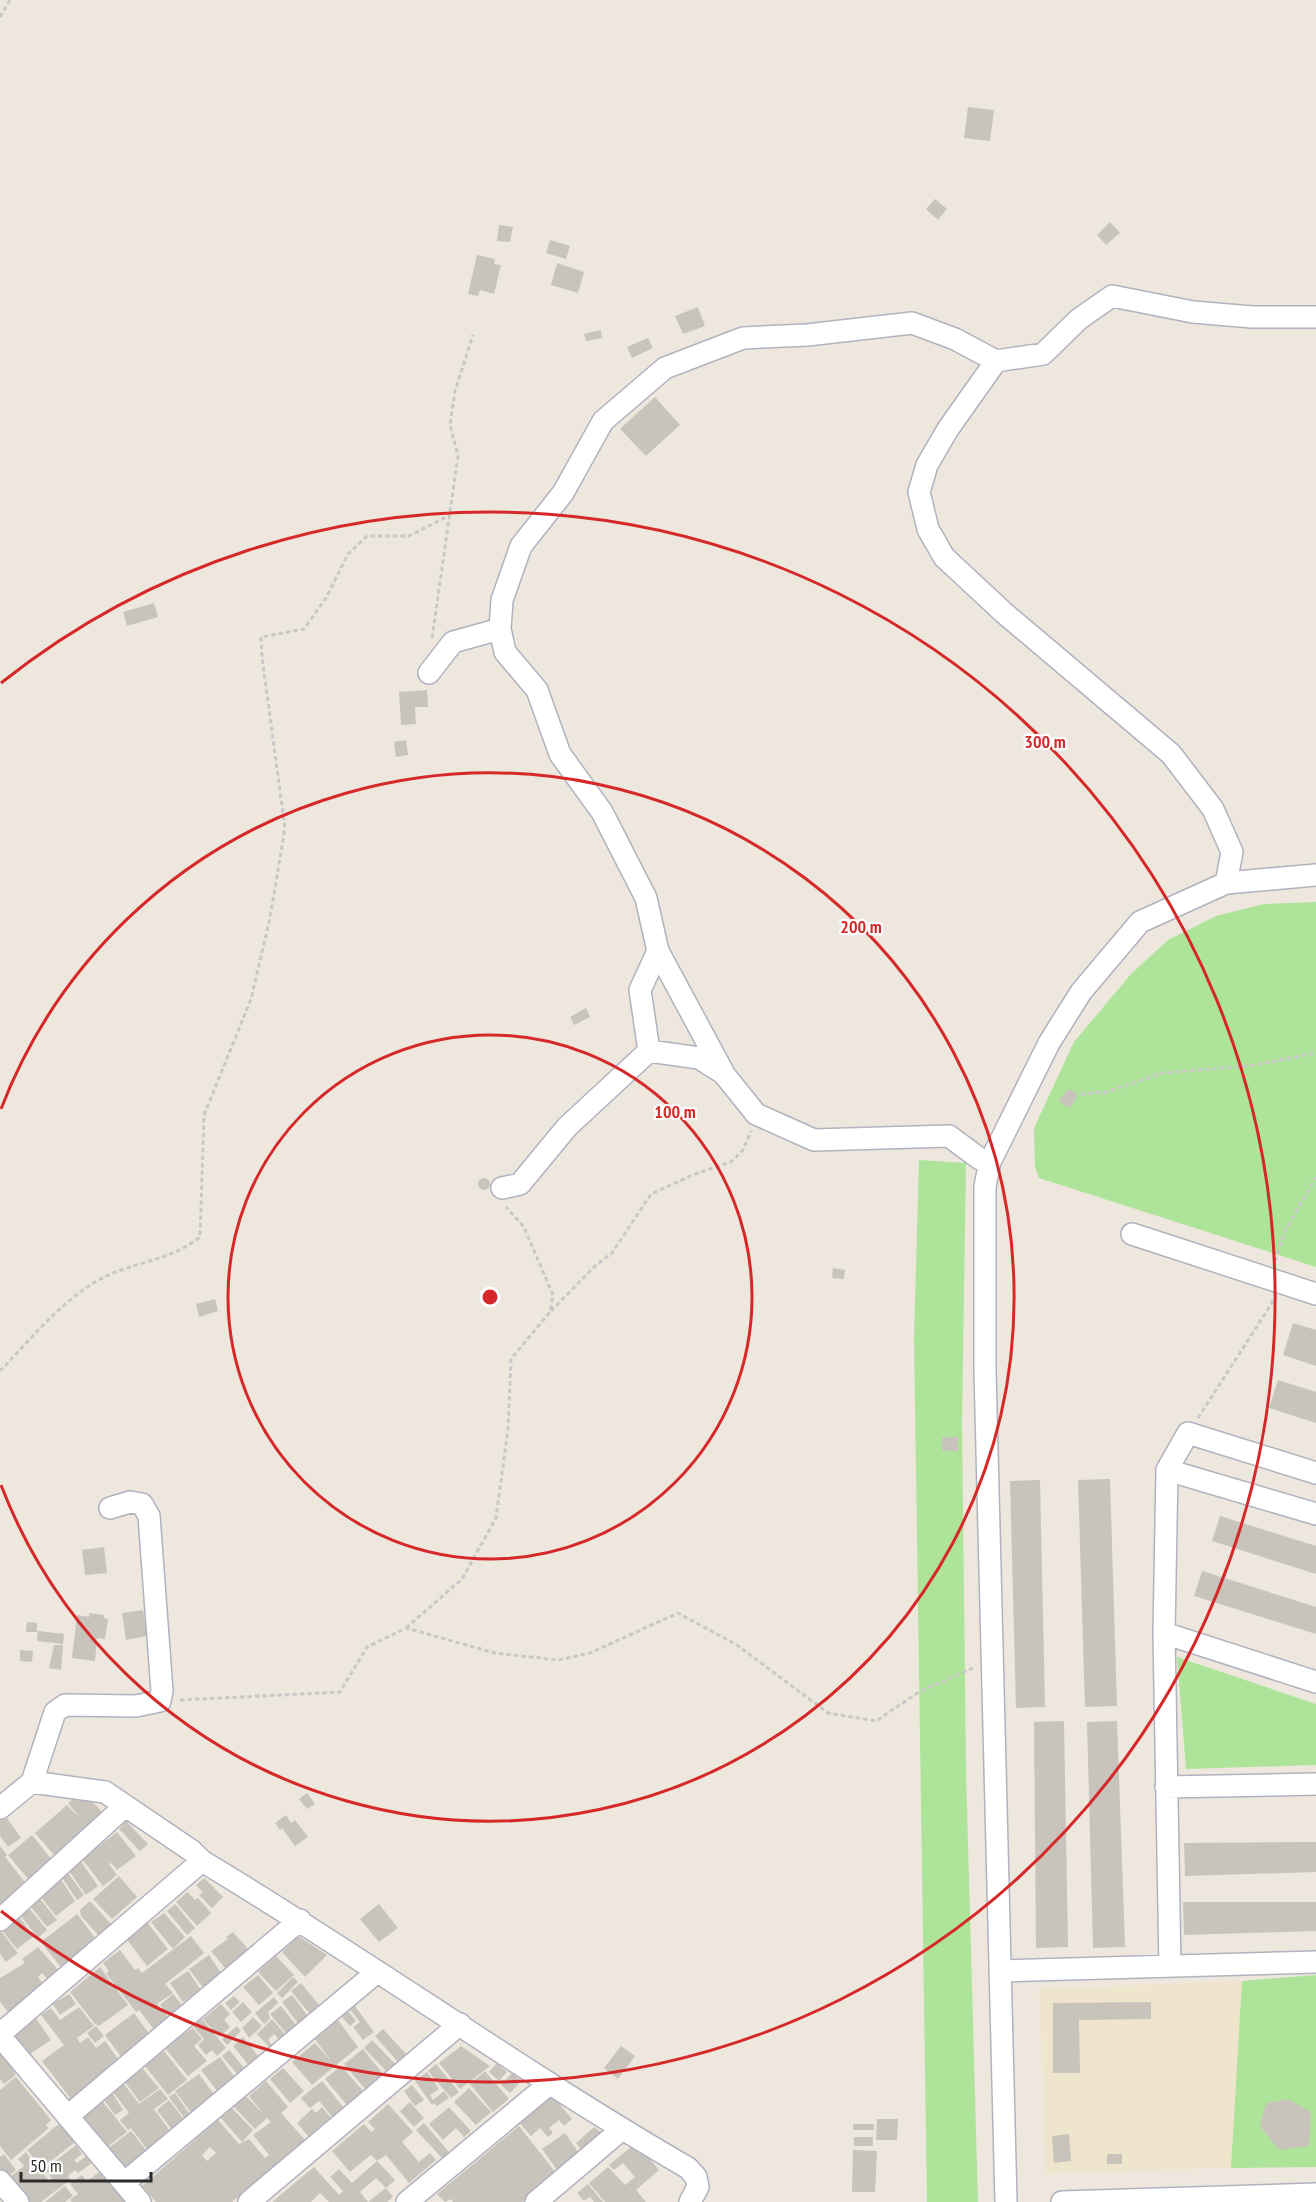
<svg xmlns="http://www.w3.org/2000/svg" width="1316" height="2202" font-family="'PT Sans Narrow',sans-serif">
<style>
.education{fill:#eee5cc}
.green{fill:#aee499}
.building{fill:#c8c4bc;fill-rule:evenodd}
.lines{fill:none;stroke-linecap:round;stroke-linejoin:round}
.minor-casing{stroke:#b1b2bf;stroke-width:24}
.path{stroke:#c8c8c8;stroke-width:3;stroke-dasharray:4.5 3;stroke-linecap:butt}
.minor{stroke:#fff;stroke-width:21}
.ring{fill:none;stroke:#d62828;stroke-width:3}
.centre{fill:#d62828;stroke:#fff;stroke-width:3}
.ring-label{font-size:18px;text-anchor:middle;font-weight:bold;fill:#d62828;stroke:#fff;stroke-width:4.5;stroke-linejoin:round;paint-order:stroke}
</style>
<rect width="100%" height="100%" fill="#ede7dd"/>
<path class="education" d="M1242 1981 1249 2167 1046 2174 1039 1989Z"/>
<path class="green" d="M1316 902V1267L1039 1178 1035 1167 1034 1128 1074 1042 1131 974 1168 940 1216 916 1264 904Z
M919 1160 966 1163 962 1422 966 1771 978 2202H927L914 1338Z
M1177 1657 1316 1704V1765L1186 1769Z
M1316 1975V2167L1231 2168 1242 1981Z"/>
<path class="building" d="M968 107 994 110 990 141 964 138Z
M935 199 947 209 938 220 926 209Z
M1110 222 1120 233 1106 245 1097 235Z
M499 225 513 227 510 242 497 241Z
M550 240 570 246 566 259 546 253Z
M477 255 495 259 494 264 501 265 494 294 480 290 478 296 468 294Z
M557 263 584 272 578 293 551 285Z
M698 307 705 326 683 334 675 316Z
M601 330 602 338 586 341 584 334Z
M648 338 653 348 632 358 627 347Z
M655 397 680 425 646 456 620 429Z
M154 603 158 617 127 626 123 612Z
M427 690 428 707H415L416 724 401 725 399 692Z
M406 740 408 755 396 757 394 742Z
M586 1008 590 1017 574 1025 570 1017Z
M1069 1089 1078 1095 1070 1108 1058 1101Z
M478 1184a6 6 0 1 1 12 0a6 6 0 1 1-12 0Z
M833 1268 845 1270 844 1279 832 1278Z
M215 1299 218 1311 199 1317 196 1304Z
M1293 1323 1316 1330V1366L1283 1355Z
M1278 1380 1316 1392V1423L1269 1408Z
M942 1437H958V1451H942Z
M1110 1479 1117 1706 1085 1707 1078 1480Z
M1040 1480 1045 1707 1016 1708 1010 1481Z
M1220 1516 1316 1546V1574L1212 1541Z
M104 1547 107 1573 85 1575 82 1550Z
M1202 1571 1316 1607V1634L1194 1596Z
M143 1610 147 1636 126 1640 122 1613Z
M89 1613 104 1615V1618L108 1619 105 1639 97 1638 95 1661 72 1658 77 1615 89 1617Z
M27 1622 37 1623V1632H26Z
M38 1631 64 1634 63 1644 37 1641Z
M54 1645H63L61 1670 49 1668Z
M20 1650 33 1651 32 1662 20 1661Z
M1064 1721 1068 1947 1036 1948 1034 1722Z
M1117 1721 1125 1947 1093 1948 1087 1722Z
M82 1791 103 1813 54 1855 35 1833 67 1805 80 1818 68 1803Z
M307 1793 315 1804 307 1809 299 1799Z
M5 1815 21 1838 8 1847 0 1836V1819Z
M286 1815 291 1823 295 1820 308 1837 295 1846 282 1828 280 1830 275 1823Z
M126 1821 148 1844 140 1851 119 1829Z
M117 1832 136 1856 117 1870 111 1863 109 1864 117 1875 103 1886 82 1859Z
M32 1835 52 1860 29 1880 8 1855Z
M1316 1842V1872L1185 1876 1184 1843Z
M0 1846 7 1855 5 1857 28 1886 0 1909Z
M80 1860 98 1886 86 1895 67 1868Z
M65 1869 84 1895 77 1900 59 1873Z
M58 1875 75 1901 56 1916 38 1893Z
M119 1876 137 1897 112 1919 93 1899Z
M204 1878 223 1897 212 1908 199 1895 203 1892 196 1885Z
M187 1892 195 1900 198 1898 211 1913 197 1926 176 1902Z
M37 1895 57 1920 47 1927 27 1902Z
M90 1901 112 1925 100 1937 81 1916 80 1910Z
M1183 1902H1316V1931L1184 1935Z
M25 1903 47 1930 38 1938 16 1910Z
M175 1904 195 1928 187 1935 167 1911Z
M379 1904 398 1928 379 1942 360 1919Z
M15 1912 34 1936 17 1949 0 1928Z
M164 1913 185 1937 173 1949 151 1922Z
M77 1914 99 1943 63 1970 41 1942Z
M146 1921 168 1949 147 1966 125 1937Z
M0 1930 18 1953 6 1962 0 1954Z
M233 1932 249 1950 226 1969 211 1951 228 1939 226 1937Z
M191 1936 204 1953 165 1984 173 1993 157 2004 171 2021 156 2032 139 2010 136 2012 106 1973 109 1971 103 1963 120 1950 135 1970 138 1968 142 1973Z
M298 1936 327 1955 305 1977 282 1952Z
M38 1947 60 1972 49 1981 42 1973 38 1977 45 1986 9 2013 0 2002V1978L25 1963 22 1959Z
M209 1955 223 1976 204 1989 189 1969Z
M276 1956 294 1975 276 1991 258 1972Z
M100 1967 128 2005 99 2026 95 2024 70 1992Z
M188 1971 201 1990 183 2002 170 1983Z
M258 1975 273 1993 259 2005 243 1987Z
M293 1977 298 1982 282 1998 277 1993Z
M301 1983 324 2011 314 2019 291 1991Z
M69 1994 76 2004 60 2015 53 2004Z
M173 1994 185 2009 172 2019 160 2005Z
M292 1995 313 2023 303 2030 282 2002Z
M234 1996 240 2002 231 2010 225 2003Z
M274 1997 278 2003 268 2012 270 2019 264 2024 255 2013Z
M243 2002 252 2012 241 2022 232 2012Z
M1151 2002V2019L1079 2020 1080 2073H1053V2003Z
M221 2004 230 2014 224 2020 230 2027 219 2037 203 2019Z
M354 2005 374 2032 363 2040 353 2027 360 2022 349 2008Z
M281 2006 301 2031 291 2039 270 2014Z
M79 2007 94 2026 77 2038 80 2043 88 2037 96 2048 105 2041 121 2063 71 2099 42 2061 64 2045 41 2015 51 2008 60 2020Z
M348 2011 356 2021 350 2026 341 2016Z
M134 2013 153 2039 124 2061 105 2035Z
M33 2014 51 2040 23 2059 5 2034Z
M253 2017 262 2026 249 2038 242 2028Z
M202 2019 226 2048 217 2056 212 2050 206 2055 198 2045 204 2039 193 2026Z
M272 2019 289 2039 283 2044 274 2034 268 2040 274 2048 272 2050 257 2034Z
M338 2020 358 2047 312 2085 292 2062 315 2043 332 2062 314 2038Z
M96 2026 104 2036 95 2043 87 2033Z
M237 2026 241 2031 227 2045 222 2039Z
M193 2028 202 2039 194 2046 207 2061 188 2076 164 2047Z
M383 2029 407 2055 398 2062 375 2036Z
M243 2037 262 2061 252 2069 233 2046Z
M372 2040 396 2065 388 2073 364 2048Z
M461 2046 490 2066 460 2089 439 2063Z
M621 2046 635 2056 618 2079 604 2068Z
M0 2049 16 2075 4 2084 0 2079Z
M363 2049 383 2074 365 2089 344 2064Z
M229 2050 245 2069 238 2075 222 2056Z
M164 2051 187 2080 168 2095 145 2066Z
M220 2057 236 2079 218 2092 201 2070Z
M497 2063 507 2072 499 2081 489 2072Z
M436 2064 459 2092 451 2098 428 2071Z
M341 2066 363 2091 347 2105 325 2079Z
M283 2068 304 2091 290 2103 270 2079Z
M143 2069 159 2088 140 2102 125 2082Z
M485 2071 509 2099 493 2112 470 2084Z
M427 2072 439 2089 430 2095 433 2100 444 2091 449 2098 437 2106 434 2103 432 2105 415 2081Z
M512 2073 521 2081 510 2093 501 2085Z
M199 2074 216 2097 193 2115 175 2091Z
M16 2077 51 2120 46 2125 49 2128 11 2160 0 2146V2090Z
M266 2081 288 2107 281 2113 305 2140 232 2202H156L142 2186 218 2120 239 2144 249 2139 265 2158 269 2155 253 2135 271 2122 267 2118 255 2129 234 2107 246 2096 265 2116 249 2096ZM210 2147 216 2153 207 2161 202 2155Z
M322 2081 345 2109 334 2119 319 2101 310 2108 301 2098Z
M124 2084 139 2104 160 2089 168 2099 154 2109 173 2135 150 2153 131 2128 128 2130 120 2120 129 2113 113 2092Z
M412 2085 424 2100 415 2106 404 2091Z
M469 2088 491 2112 476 2125 454 2102Z
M111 2091 123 2110 115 2115 102 2097Z
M175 2093 191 2116 185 2119 169 2097Z
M551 2094 572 2119 564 2126 559 2120 549 2128 553 2133 548 2137 540 2128 531 2136 518 2121Z
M1288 2099 1311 2112 1309 2146 1279 2150 1260 2126 1266 2103Z
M169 2100 185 2121 173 2131 157 2110Z
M103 2102 127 2132 102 2151 79 2121Z
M410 2102 424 2118 414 2127 400 2111Z
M388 2104 413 2132 402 2142 419 2162 430 2153 436 2160 409 2183 386 2155 377 2161 371 2155 350 2172 332 2151 364 2124 371 2132 375 2129 368 2122Z
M231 2107 253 2130 242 2142 220 2117Z
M322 2107 331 2118 309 2137 297 2123 312 2109 316 2113Z
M449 2107 471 2131 464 2137 456 2128 443 2140 429 2124Z
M877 2119H898L897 2140H876Z
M60 2123 75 2142 42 2168 27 2150Z
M424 2123 449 2152 442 2158 416 2130Z
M853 2124H874V2130H853Z
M519 2126 556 2173 523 2202H453L451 2199 445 2202 437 2194Z
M594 2127 606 2136 585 2154 576 2143Z
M131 2131 150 2155 125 2174 106 2150Z
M565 2133 582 2158 560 2174 542 2149Z
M1069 2134 1071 2161 1054 2163 1052 2136Z
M854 2137H873V2146H854Z
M636 2143 659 2170 636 2190 646 2202H605L589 2183 608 2167 625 2185 635 2177 623 2163 614 2170 609 2165Z
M76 2145 82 2154 74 2160 77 2163 86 2156 92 2163 78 2173 75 2170 68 2176 70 2180 41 2202H24L6 2180 24 2166 18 2159 26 2152 49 2181 52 2179 45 2169Z
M853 2150 877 2151 875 2192H852Z
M4 2154 16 2170 4 2179 0 2174V2157Z
M1107 2154H1122V2164H1107Z
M377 2161 395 2180 386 2188 376 2178 360 2192 368 2202 386 2188 393 2197 387 2202H329L320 2193 311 2202H272L314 2167 339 2195 343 2191 330 2177 339 2169 352 2183Z
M102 2170 127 2202H72L70 2200 78 2194 70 2184 82 2175 87 2181Z
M588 2184 603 2202H594L590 2197 584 2201 577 2193Z
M65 2186 73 2196 65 2202H45Z"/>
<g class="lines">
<defs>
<path id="minor" d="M996 361 948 429 927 465 919 492 928 529 944 557 1003 612 1171 754 1213 809 1232 852 1226 883
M429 673 453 642 500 629
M658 951 723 1072
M649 1051 699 1058 723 1073 756 1114 814 1140 949 1136 980 1159 990 1162
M502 1188 520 1184 567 1127 649 1051 640 990 658 951 646 898 602 812 560 754 537 690 505 652 500 629 502 600 521 546 563 493 603 421 665 368 743 338 807 335 912 323 955 339 996 361 1043 354 1079 319 1112 296 1193 312 1252 317H1316
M1132 1234 1316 1294
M1167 1470 1316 1514
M1164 1633 1316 1682
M32 1782 55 1712 65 1705 136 1706 160 1701 162 1691 149 1516 142 1504 130 1502 110 1508
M1166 1787 1316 1784
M0 1808 32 1782 105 1792 192 1851 202 1861C366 1959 522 2072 688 2168L696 2177 698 2187 690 2202
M0 1920 124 1807
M1170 1966 1164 1633 1167 1470 1188 1433 1316 1473
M1000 1971 1316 1962
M0 2034 202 1861
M0 2036 140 2202
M68 2116 300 1920
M0 2181 18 2202
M124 2183 377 1972
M249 2202 460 2024
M407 2202 548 2085
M536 2202 621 2130
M1006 2202 985 1371V1186L990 1162 1049 1043 1081 992 1140 922 1226 883 1316 875
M1062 2202 1316 2194"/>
</defs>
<use href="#minor" class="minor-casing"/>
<path class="path" d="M0 17 10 0
M432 638 458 456 450 425 455 391 473 335
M1081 1094 1107 1092 1162 1073 1249 1066 1316 1053
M1275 1261 1285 1231 1316 1177
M551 1311 595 1266 612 1253 651 1194 695 1174 731 1162 743 1150 751 1131
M0 1371C33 1337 67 1293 111 1274 142 1261 174 1258 200 1237L204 1115 251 999 270 918 285 828 262 657 261 637 304 629 326 598 348 554 367 536H409L450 515
M1198 1418 1272 1303V1299
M406 1628 462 1579 496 1518 508 1429 511 1359 550 1312 553 1295 524 1227 506 1207
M180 1700 340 1692 367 1647 406 1628 495 1653 558 1660 590 1653 678 1613 737 1645 828 1713 876 1721 919 1692 973 1668"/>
<use href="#minor" class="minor"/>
</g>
<g class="ring">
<circle cx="490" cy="1297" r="262"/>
<path d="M1 1109A524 524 0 1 1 1 1485"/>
<path d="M1 683A785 785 0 1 1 1 1911"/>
</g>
<circle cx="490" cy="1297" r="9" class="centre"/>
<g class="ring-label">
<text x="1045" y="748">300 m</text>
<text x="861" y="933">200 m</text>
<text x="675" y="1118">100 m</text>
</g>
<path d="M21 2172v9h130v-9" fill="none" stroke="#2b2b2b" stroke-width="3"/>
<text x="30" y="2172" font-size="18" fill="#2b2b2b" stroke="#ffffff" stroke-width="4.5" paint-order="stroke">50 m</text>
</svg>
